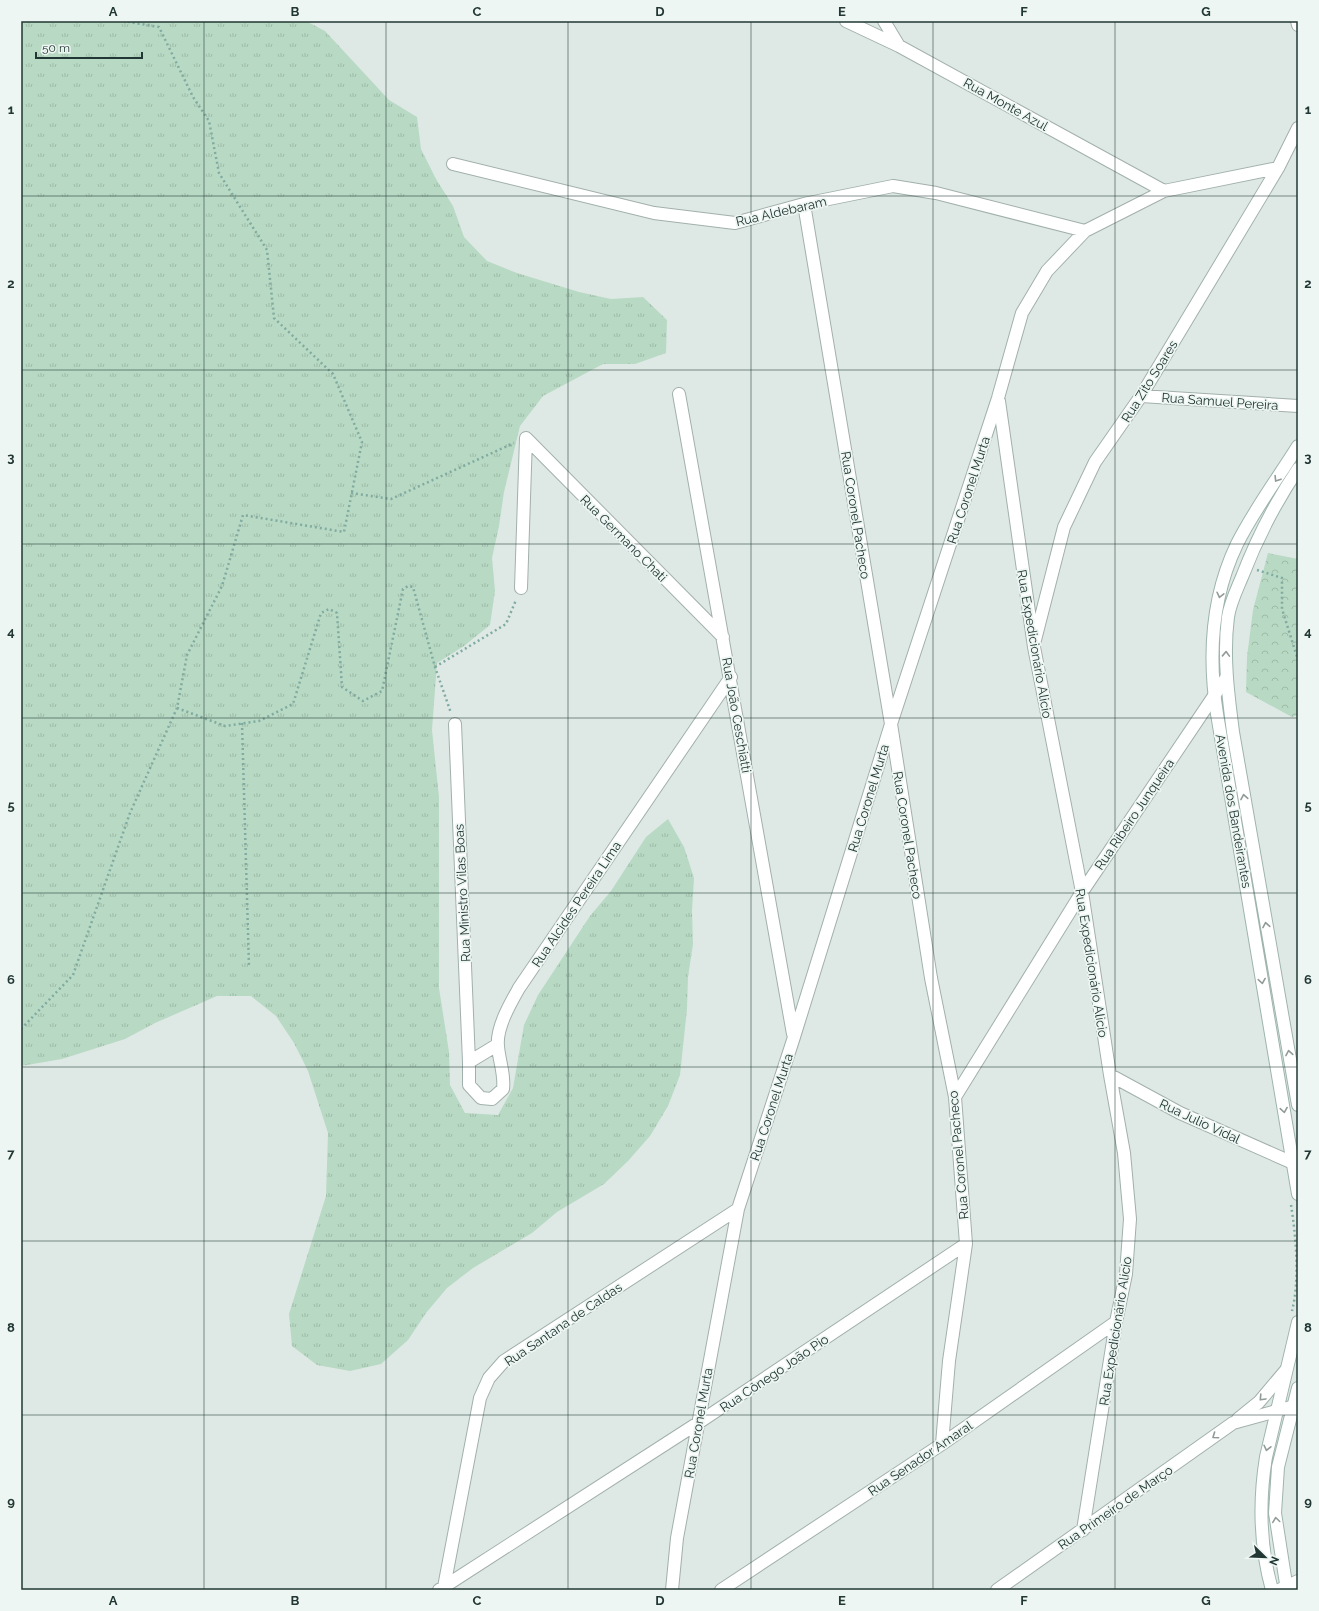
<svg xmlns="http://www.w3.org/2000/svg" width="1319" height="1611" font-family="Raleway,sans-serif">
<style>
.grass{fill:url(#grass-tufts)}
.forest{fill:url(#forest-crowns)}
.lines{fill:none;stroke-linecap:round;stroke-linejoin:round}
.street-casing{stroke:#a2b0ac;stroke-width:14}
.secondary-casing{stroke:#9eb4ad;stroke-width:14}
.path{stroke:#80aba1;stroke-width:2.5;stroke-dasharray:2 3;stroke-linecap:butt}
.street{stroke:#fff;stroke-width:12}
.secondary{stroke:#fff;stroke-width:12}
.oneway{stroke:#909b99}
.grid{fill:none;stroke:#213733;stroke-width:1;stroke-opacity:0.55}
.labels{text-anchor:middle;stroke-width:3.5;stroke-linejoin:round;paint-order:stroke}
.street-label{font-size:13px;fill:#213733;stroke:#eef6f3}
.neatline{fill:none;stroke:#213733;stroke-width:1.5}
.grid-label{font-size:13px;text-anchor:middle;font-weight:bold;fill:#213733}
</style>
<defs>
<pattern id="grass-tufts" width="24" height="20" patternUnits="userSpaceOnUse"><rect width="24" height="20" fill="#b8d9c3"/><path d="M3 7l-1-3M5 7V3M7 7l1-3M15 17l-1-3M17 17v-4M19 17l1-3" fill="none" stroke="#9ebba8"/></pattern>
<pattern id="forest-crowns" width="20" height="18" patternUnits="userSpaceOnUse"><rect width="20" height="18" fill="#b8d9c3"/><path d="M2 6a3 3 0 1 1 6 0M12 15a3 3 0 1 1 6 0" fill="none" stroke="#9ebba8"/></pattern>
</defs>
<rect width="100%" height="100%" fill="#dee9e5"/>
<path class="grass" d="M21 21H306L325 31 389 100 417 117 421 149 436 179 453 206 464 237 487 261 517 273 579 292 611 299 643 297 667 320 666 353 635 364H603L543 396 520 426 504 492 499 526 492 558 495 591 490 625 464 646 437 663 432 730 439 797V988L449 1052 450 1085 465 1113 498 1115 513 1088 524 1025 538 995 590 916 611 891 646 837 668 819 684 847 694 878 692 911 693 944 688 977 687 1009 680 1075 668 1106 650 1136 628 1161 604 1184 557 1212 532 1233 473 1268 447 1288 426 1313 408 1340 381 1364 350 1371 317 1365 292 1346 289 1314 326 1196 328 1133 308 1071 294 1043 276 1016 251 996H217L155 1023 125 1039 62 1059 21 1066Z"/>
<path class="forest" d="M1268 553 1298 559V715L1292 717 1246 692 1247 657 1253 610Z"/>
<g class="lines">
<defs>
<path id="street" d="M846 21 899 46 1164 191
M884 21 899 46
M1297 21 1298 25
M453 164 654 213 735 223 804 204 893 186 936 193 1085 231
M804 204 891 724 931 978 955 1097 966 1244 949 1361 942 1444
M679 394 793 1034
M1141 396 1298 406
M999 401 1034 647 1082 892 1110 1075 1124 1153 1130 1219 1126 1274 1116 1322 1083 1530
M526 438 723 637
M521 588 526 438
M1035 640 1064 527 1095 462 1141 396 1278 168 1298 128
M455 724 469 1062V1085L481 1098 492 1099 503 1089C505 1074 499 1061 498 1046 496 1028 510 1004 519 988L731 677
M469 1062 497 1045
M1110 1075 1180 1113 1293 1163
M955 1097 1082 892 1226 678
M1238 1419 1259 1402 1286 1370
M444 1587 480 1398 489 1378 504 1361 738 1209
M439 1590 698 1423 966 1244
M672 1590 677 1538 738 1209 794 1037 891 724 998 398 1022 313 1047 271 1085 231 1164 191 1278 168
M721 1590 942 1444 1116 1322
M997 1590 1233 1423 1298 1405
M1279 1590 1298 1581"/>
<path id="secondary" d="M1298 446C1278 478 1254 510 1237 544 1211 598 1208 656 1217 714L1298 1194
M1298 469C1275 503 1257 538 1242 577 1237 589 1230 603 1228 617 1223 655 1228 694 1233 732L1298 1105
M1272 1590C1260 1547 1259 1500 1266 1457L1298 1322
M1287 1590 1275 1513 1278 1467 1298 1388"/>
</defs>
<use href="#street" class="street-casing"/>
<use href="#secondary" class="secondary-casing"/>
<path class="path" d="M351 493 391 499 514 443
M1257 570 1282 578V609L1298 660
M435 667 506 624 516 600
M177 708 225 726 259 721 293 704 321 613 329 609 337 613 342 687 363 701 382 691 403 589 408 586 413 587 435 667 451 713
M242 723 249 967
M21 1029 73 975 130 813 177 708 187 655 222 586 243 515 344 532 362 442 333 374 274 318 267 250 219 173 209 121 193 97 159 27 123 21
M1291 1205C1296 1236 1300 1280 1292 1311"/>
<use href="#street" class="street"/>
<use href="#secondary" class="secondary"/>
</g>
<defs><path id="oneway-chevron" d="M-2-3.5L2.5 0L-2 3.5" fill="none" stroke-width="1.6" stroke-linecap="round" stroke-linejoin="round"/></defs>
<g class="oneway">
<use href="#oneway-chevron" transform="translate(1277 479) rotate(122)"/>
<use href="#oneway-chevron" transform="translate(1220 595) rotate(103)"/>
<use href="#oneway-chevron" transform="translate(1226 654) rotate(-88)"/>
<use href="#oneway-chevron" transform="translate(1244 797) rotate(-100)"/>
<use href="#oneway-chevron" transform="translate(1266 925) rotate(-100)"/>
<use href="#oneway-chevron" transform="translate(1262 981) rotate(81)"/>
<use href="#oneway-chevron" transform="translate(1289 1053) rotate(-100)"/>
<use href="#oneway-chevron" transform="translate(1284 1110) rotate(81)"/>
<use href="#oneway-chevron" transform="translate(1262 1398) rotate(133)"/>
<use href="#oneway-chevron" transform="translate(1215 1436) rotate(145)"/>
<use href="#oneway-chevron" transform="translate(1267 1448) rotate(103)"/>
<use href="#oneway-chevron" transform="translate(1276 1520) rotate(-98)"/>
</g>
<path class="grid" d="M204 21V1590M386 21V1590M568 21V1590M751 21V1590M933 21V1590M1115 21V1590M21 196H1298M21 370H1298M21 544H1298M21 718H1298M21 893H1298M21 1067H1298M21 1241H1298M21 1415H1298"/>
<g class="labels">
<g class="street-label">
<text transform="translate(1006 104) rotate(29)" y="5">Rua Monte Azul</text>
<text transform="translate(781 211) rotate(-13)" y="5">Rua Aldebaram</text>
<text transform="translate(1149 381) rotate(-58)" y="5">Rua Zito Soares</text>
<text transform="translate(1220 401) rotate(4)" y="5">Rua Samuel Pereira</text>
<text transform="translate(968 490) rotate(-72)" y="5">Rua Coronel Murta</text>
<text transform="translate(856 515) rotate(81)" y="5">Rua Coronel Pacheco</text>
<text transform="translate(624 538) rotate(45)" y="5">Rua Germano Chati</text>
<text transform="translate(1035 644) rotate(80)" y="5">Rua Expedicionário Alicio</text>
<text transform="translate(737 715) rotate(80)" y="5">Rua João Ceschiatti</text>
<text transform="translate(868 798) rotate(-73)" y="5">Rua Coronel Murta</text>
<text transform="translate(1234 811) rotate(80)" y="5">Avenida dos Bandeirantes</text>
<text transform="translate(1134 814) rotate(-56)" y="5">Rua Ribeiro Junqueira</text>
<text transform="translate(908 835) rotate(81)" y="5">Rua Coronel Pacheco</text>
<text transform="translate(462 893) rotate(-93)" y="5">Rua Ministro Vilas Boas</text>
<text transform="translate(576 904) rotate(-56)" y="5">Rua Alcides Pereira Lima</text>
<text transform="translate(1092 963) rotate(81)" y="5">Rua Expedicionário Alicio</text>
<text transform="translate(771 1107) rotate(-72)" y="5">Rua Coronel Murta</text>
<text transform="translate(1200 1121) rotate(25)" y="5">Rua Julio Vidal</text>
<text transform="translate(958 1155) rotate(-95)" y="5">Rua Coronel Pacheco</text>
<text transform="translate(563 1324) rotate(-34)" y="5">Rua Santana de Caldas</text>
<text transform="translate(1115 1331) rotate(-81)" y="5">Rua Expedicionário Alicio</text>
<text transform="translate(774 1373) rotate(-34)" y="5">Rua Cônego João Pio</text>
<text transform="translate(698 1423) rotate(-80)" y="5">Rua Coronel Murta</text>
<text transform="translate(920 1458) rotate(-34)" y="5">Rua Senador Amaral</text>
<text transform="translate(1115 1507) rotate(-35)" y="5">Rua Primeiro de Março</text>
</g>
</g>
<rect width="1319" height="1611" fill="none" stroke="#eef6f3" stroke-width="44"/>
<g transform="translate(1265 1557) rotate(113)" stroke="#eef6f3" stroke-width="3" paint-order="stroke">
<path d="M0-3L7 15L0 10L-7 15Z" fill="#213733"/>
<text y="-6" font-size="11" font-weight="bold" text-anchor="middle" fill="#213733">N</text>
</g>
<path d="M36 52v6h106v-6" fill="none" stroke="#213733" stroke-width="2"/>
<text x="42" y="52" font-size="12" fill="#213733" stroke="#eef6f3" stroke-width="3" paint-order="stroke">50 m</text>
<rect x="22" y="22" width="1275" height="1567" class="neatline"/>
<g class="grid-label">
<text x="113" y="16">A</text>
<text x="295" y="16">B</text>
<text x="477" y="16">C</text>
<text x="660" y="16">D</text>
<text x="842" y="16">E</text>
<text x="1024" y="16">F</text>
<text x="1206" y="16">G</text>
<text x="11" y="114">1</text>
<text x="1308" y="114">1</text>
<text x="11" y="288">2</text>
<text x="1308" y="288">2</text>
<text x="11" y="462">3</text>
<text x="1308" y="462">3</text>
<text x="11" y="636">4</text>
<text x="1308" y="636">4</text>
<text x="11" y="810">5</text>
<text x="1308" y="810">5</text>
<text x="11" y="984">6</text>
<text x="1308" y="984">6</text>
<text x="11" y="1158">7</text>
<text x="1308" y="1158">7</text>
<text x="11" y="1332">8</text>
<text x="1308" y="1332">8</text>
<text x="11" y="1506">9</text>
<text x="1308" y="1506">9</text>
<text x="113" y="1605">A</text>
<text x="295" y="1605">B</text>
<text x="477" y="1605">C</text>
<text x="660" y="1605">D</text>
<text x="842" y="1605">E</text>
<text x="1024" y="1605">F</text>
<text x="1206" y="1605">G</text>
</g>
</svg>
